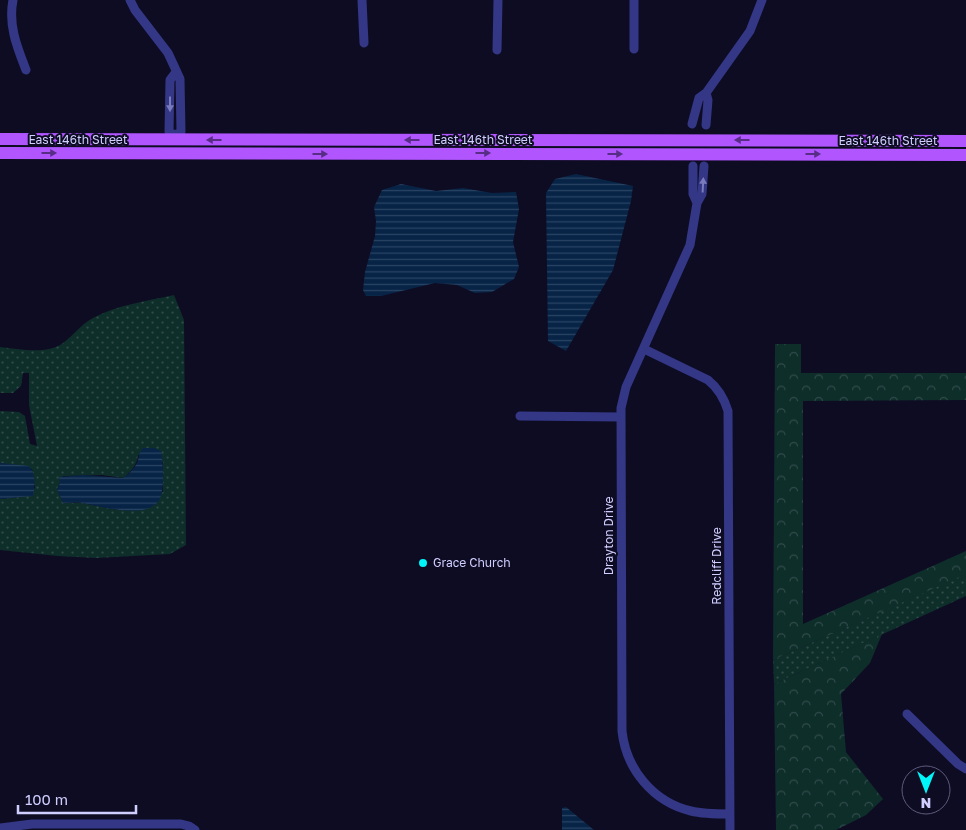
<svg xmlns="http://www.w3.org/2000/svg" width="966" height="830" font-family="'Golos Text',sans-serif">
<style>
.grass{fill:url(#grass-dots);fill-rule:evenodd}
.forest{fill:url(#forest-crowns)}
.water{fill:url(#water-rules)}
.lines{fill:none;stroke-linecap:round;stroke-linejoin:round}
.street{stroke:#333786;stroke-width:9}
.primary{stroke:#b155ff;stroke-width:12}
.oneway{fill:#7a7bbc}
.oneway2{fill:#572d86}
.poi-dot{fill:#00f5f9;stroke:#0e0c23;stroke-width:2}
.labels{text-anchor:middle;stroke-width:4;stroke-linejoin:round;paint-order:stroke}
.street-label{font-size:12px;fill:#d0ceff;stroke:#0e0c23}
.poi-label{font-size:12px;fill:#d0ceff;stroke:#0e0c23;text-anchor:start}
</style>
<defs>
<pattern id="grass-dots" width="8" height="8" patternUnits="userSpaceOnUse" patternTransform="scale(1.25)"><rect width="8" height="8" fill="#0e2e2a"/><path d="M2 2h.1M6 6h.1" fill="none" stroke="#304b4a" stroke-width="1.8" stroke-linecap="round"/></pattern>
<pattern id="forest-crowns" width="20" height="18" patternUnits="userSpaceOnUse" patternTransform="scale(1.25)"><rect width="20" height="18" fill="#0e2e2a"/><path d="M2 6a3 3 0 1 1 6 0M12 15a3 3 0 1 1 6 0" fill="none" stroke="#304b4a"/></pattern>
<pattern id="water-rules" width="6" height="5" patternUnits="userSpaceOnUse" patternTransform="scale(1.25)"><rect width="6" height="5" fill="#072447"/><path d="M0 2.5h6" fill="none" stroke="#2a4363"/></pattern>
</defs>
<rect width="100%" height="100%" fill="#0e0c23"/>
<path class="grass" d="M174 295 184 320 186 545 170 554 96 558 58 556 0 550V499L21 497 35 488 32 469 0 463V411L19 412 25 416 30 444 37 446 29 405V373H23L21 386 13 393H0V347C19 349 47 355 63 343 74 335 80 325 93 318 117 305 147 301 174 295ZM138 455 163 462V492L118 510 82 503H63L57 489 63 476 102 475 123 478C131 472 137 465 138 455Z
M966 573V596L774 684 773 660Z"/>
<path class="forest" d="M775 344H801V373H966V400L803 401V624L966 551V574L773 660Z
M882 634 870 663 841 694 846 752 883 799 866 815 836 830H776L774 684Z"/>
<path class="water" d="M576 174 633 186 631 201 613 270 566 351 548 341 546 193 555 179Z
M401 184 436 191 463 188 492 193 516 192 519 209 513 242 519 267 514 279 492 292 475 293 457 285 435 283 381 296H366L363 290 365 272 375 236 376 221 374 207 382 190Z
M143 448H154L161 451C163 462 166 495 157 503 141 519 102 506 82 503 76 502 69 503 63 503L57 489 60 483 59 477 83 475 123 478C129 474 136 467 138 460 139 455 139 453 143 448Z
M0 463 29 466C36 473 35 487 33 496L0 499Z
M566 807 594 830H562V808Z"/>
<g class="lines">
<path class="street" d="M13 0C8 25 17 47 26 70
M130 0 135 10 168 53 180 79 181 132 175 135
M362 0 364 43
M634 0V49
M497 50 498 0
M706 93 750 31 762 0
M692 124 699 98 706 93 708 100 706 125
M175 135 169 132 170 80 176 72
M693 166V194L697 203
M704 166 702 194 697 203 690 245 626 387 621 408 622 731C626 769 653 802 691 811 703 814 717 814 730 814
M644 349 708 380C718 388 724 398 728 411L730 830
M520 416 621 417
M907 714 958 764 966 769
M0 828 32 824H181L189 826 195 830"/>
<path class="primary" d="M0 139 966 141
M0 153 966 155"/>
</g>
<defs><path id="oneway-solid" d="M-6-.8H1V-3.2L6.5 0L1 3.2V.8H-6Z" transform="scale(1.25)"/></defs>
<g class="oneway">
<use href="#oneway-solid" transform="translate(170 104) rotate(90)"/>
<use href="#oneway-solid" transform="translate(703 185) rotate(-87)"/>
</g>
<g class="oneway2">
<use href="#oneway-solid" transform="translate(214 140) rotate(180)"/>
<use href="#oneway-solid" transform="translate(412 140) rotate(-180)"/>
<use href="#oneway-solid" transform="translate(742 140) rotate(-180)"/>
<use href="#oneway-solid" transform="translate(49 153)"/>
<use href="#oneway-solid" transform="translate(483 153)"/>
<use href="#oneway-solid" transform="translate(320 154)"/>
<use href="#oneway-solid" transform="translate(615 154)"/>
<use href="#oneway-solid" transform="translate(813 154)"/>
</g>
<circle class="poi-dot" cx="423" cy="563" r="5"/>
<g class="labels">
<g class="street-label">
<text x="78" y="144">East 146th Street</text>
<text x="483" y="144">East 146th Street</text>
<text x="888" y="145">East 146th Street</text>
<text transform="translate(609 536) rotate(-90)" y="4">Drayton Drive</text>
<text transform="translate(717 566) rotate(-90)" y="4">Redcliff Drive</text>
</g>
<g class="poi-label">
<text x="433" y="567">Grace Church</text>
</g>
</g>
<g transform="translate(926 790) rotate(180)"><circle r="24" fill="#0e0c23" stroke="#5c5a7b"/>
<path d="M0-4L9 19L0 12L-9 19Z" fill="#00f5f9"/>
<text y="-8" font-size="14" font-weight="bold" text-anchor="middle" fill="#d0ceff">N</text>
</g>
<path d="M18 805v8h118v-8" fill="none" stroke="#d0ceff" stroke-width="2.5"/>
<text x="25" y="805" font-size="15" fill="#d0ceff" stroke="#0e0c23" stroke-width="4" paint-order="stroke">100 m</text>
</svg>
